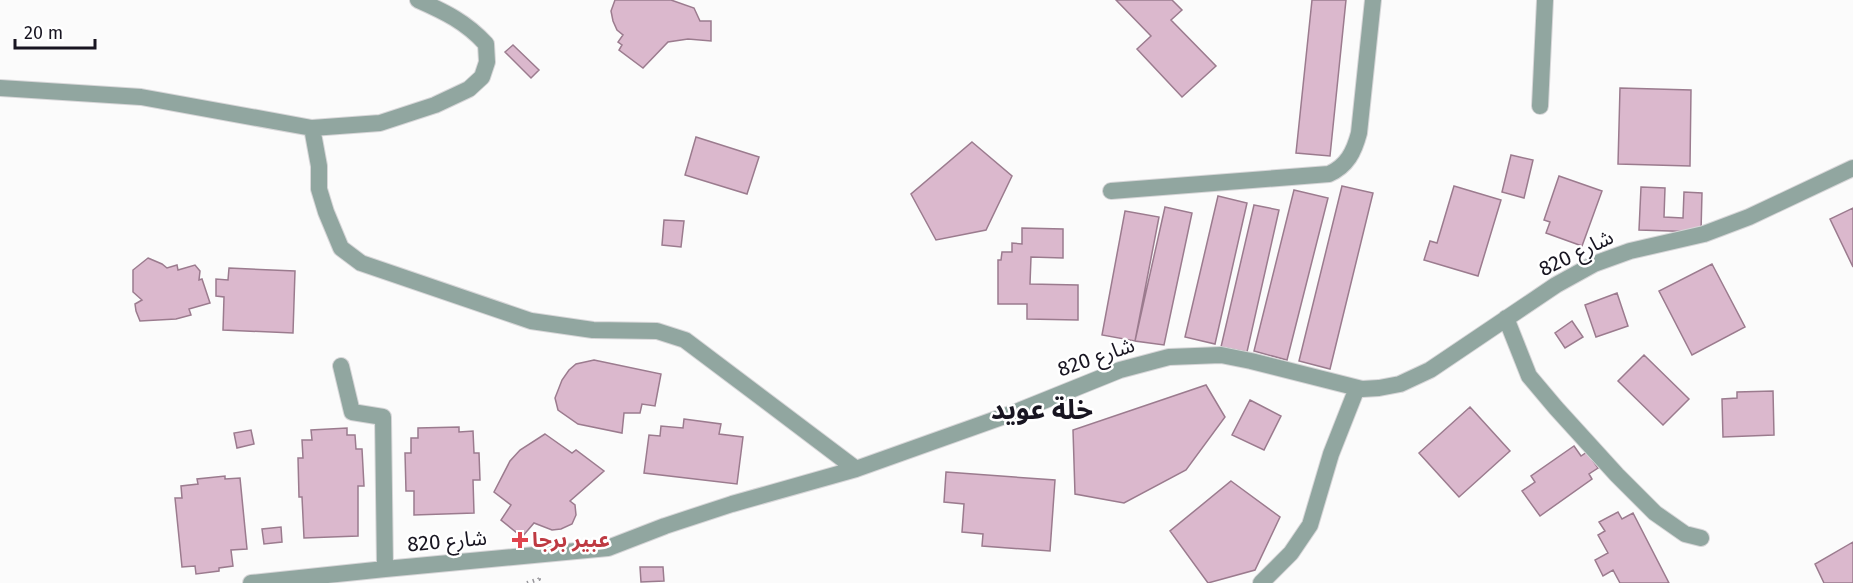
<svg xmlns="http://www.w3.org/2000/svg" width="1853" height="583" font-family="'Fira Sans','Noto Sans Arabic',sans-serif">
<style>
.building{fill:#dbb8cd;stroke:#9b7b8e;stroke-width:1.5}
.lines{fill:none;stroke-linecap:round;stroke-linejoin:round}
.minor-casing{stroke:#d7d6d8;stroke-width:18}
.path{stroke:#98979c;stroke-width:4;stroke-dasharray:1.5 4.5;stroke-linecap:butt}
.minor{stroke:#91a6a0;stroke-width:16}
.health-dot{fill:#e0444e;stroke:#fff;stroke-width:2}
.labels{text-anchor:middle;stroke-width:5;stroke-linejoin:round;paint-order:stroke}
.street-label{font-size:21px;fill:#181521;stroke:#fff}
.health-label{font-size:21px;font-weight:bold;fill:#be3a42;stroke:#fff;text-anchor:start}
.district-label{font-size:27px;font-weight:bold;fill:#181521;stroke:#fff}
</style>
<rect width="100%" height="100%" fill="#fbfbfb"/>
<path class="building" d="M615 0H671L694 8 700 21H711V41L688 39 668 42 643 68 619 50 622 45 618 42 623 35 617 30 613 21 611 11Z
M1116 0H1172L1182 10 1171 20 1216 66 1182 97 1137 49 1151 36Z
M1312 0H1346L1330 156 1296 153Z
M513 45 539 70 531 78 505 52Z
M1620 88 1691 90 1690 166 1618 164Z
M696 137 759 157 747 194 685 175Z
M972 142 1012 176 986 230 936 240 911 194Z
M1511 155 1533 160 1524 198 1502 192Z
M1559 176 1602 191 1582 246 1546 233 1550 222 1544 220Z
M1342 186 1373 193 1330 369 1299 361Z
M1454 186 1501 200 1478 276 1424 260 1430 241 1437 243Z
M1641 187 1665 188 1664 217 1683 218 1684 192 1702 193 1701 232 1639 230Z
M1294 190 1328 198 1287 360 1254 351Z
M1218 196 1247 203 1215 344 1185 337Z
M1254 205 1279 210 1247 352 1221 347Z
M1165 207 1192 213 1164 345 1135 341Z
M1853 208V267L1830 219Z
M1125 211 1159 217 1135 341 1102 335Z
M664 220 684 221 681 247 662 245Z
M1022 228 1063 229V258L1031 257 1030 284 1078 285V320L1027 319V304H998V260H1001L1002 252H1012V243L1022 244Z
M148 258 162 264 167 268 177 265 178 270 195 265 200 271 199 280 202 279 210 303 189 309 191 315 176 319 140 321 136 311 135 304 142 300 133 292V270Z
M1712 264 1745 327 1692 355 1659 291Z
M229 268 295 271 293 333 223 330 224 297 216 296V279L228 280Z
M1617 293 1628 326 1596 337 1585 305Z
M1572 321 1583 337 1565 348 1555 333Z
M1644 355 1689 399 1663 425 1618 381Z
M594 360 661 374 655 406 642 404 640 413H624L622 433 578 424 558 410 555 398 562 380 569 370 576 364Z
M1206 385 1225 417 1186 470 1124 503 1075 494 1073 430Z
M1773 391 1774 435 1723 437 1722 399 1737 398V392Z
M1250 400 1281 416 1264 450 1232 435Z
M1470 407 1510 451 1459 497 1419 453Z
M684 419 721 424 719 434 743 437 737 484 644 473 649 435 660 436 661 426 683 428Z
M459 427V432L473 431 474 453H479L480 480H473L474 513 414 515V491H406L405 453H411V438H418V428Z
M347 428V435H355L356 449H362L364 486H358V536L304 538 302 497H299L298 458H303L302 440H312L311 430Z
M251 430 254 444 237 448 234 433Z
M545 434 572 453 576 450 604 471 570 501 575 505 576 515 572 524 561 529 552 530 534 523 522 537 501 520 511 505 494 492 510 461 520 450Z
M1574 446 1581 456 1587 452 1598 468 1589 474 1592 479 1540 516 1522 491 1535 482 1531 476Z
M946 472 1055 480 1050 551 982 546 983 534 962 532 964 504 944 502Z
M225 476V479L240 478 247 549 231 550 233 566 219 568V571L196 574 195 566 182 567 175 498H182L181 486 198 484 197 479Z
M1231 481 1280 517 1255 570 1208 583 1170 531Z
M1618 512 1622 519 1633 513 1669 583H1620L1613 570 1603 576 1595 560 1608 553 1598 535 1605 531 1599 522Z
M281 527 282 542 264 544 262 529Z
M1853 542V583H1824L1815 564Z
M640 567H663L664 581 641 582Z"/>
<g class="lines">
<defs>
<path id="minor" d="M0 88 141 97 312 128 380 123 435 105 469 89 482 77 487 62 486 44C466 22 445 12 418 0
M1540 106 1545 0
M312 128 319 166V189L326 212 341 248 361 263 531 321 593 330 657 331 685 340 856 469
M1111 191 1329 174C1347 166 1354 152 1359 133L1373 0
M1506 318 1529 376 1556 408 1617 475 1655 513 1685 534 1701 538
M341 366 352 412 383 417 385 569
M251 583 385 569 608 548 665 526 732 504 856 469 1016 412 1120 370 1169 357 1221 355 1251 361 1362 389 1379 388 1400 384 1430 370 1556 285 1594 264 1630 251 1704 234 1749 217 1853 168
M1261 583 1291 553 1310 525 1331 454 1357 388"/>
</defs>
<use href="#minor" class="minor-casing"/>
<path class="path" d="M527 583 539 579V576"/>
<use href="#minor" class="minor"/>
</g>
<path class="health-dot" d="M517 531h6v6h6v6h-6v6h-6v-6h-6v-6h6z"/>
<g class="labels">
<g class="street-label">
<text transform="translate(1576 253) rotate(-26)" y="7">شارع 820</text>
<text transform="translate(1096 357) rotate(-19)" y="7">شارع 820</text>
<text transform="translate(447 541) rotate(-5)" y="7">شارع 820</text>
</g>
<g class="health-label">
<text x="532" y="547">عبير برجا</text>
</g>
<g class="district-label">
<text x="1042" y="419">خلة عويد</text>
</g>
</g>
<path d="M15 39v9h80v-9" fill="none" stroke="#181521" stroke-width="3"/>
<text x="24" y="39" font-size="18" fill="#181521" stroke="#ffffff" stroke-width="4.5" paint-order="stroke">20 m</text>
</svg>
